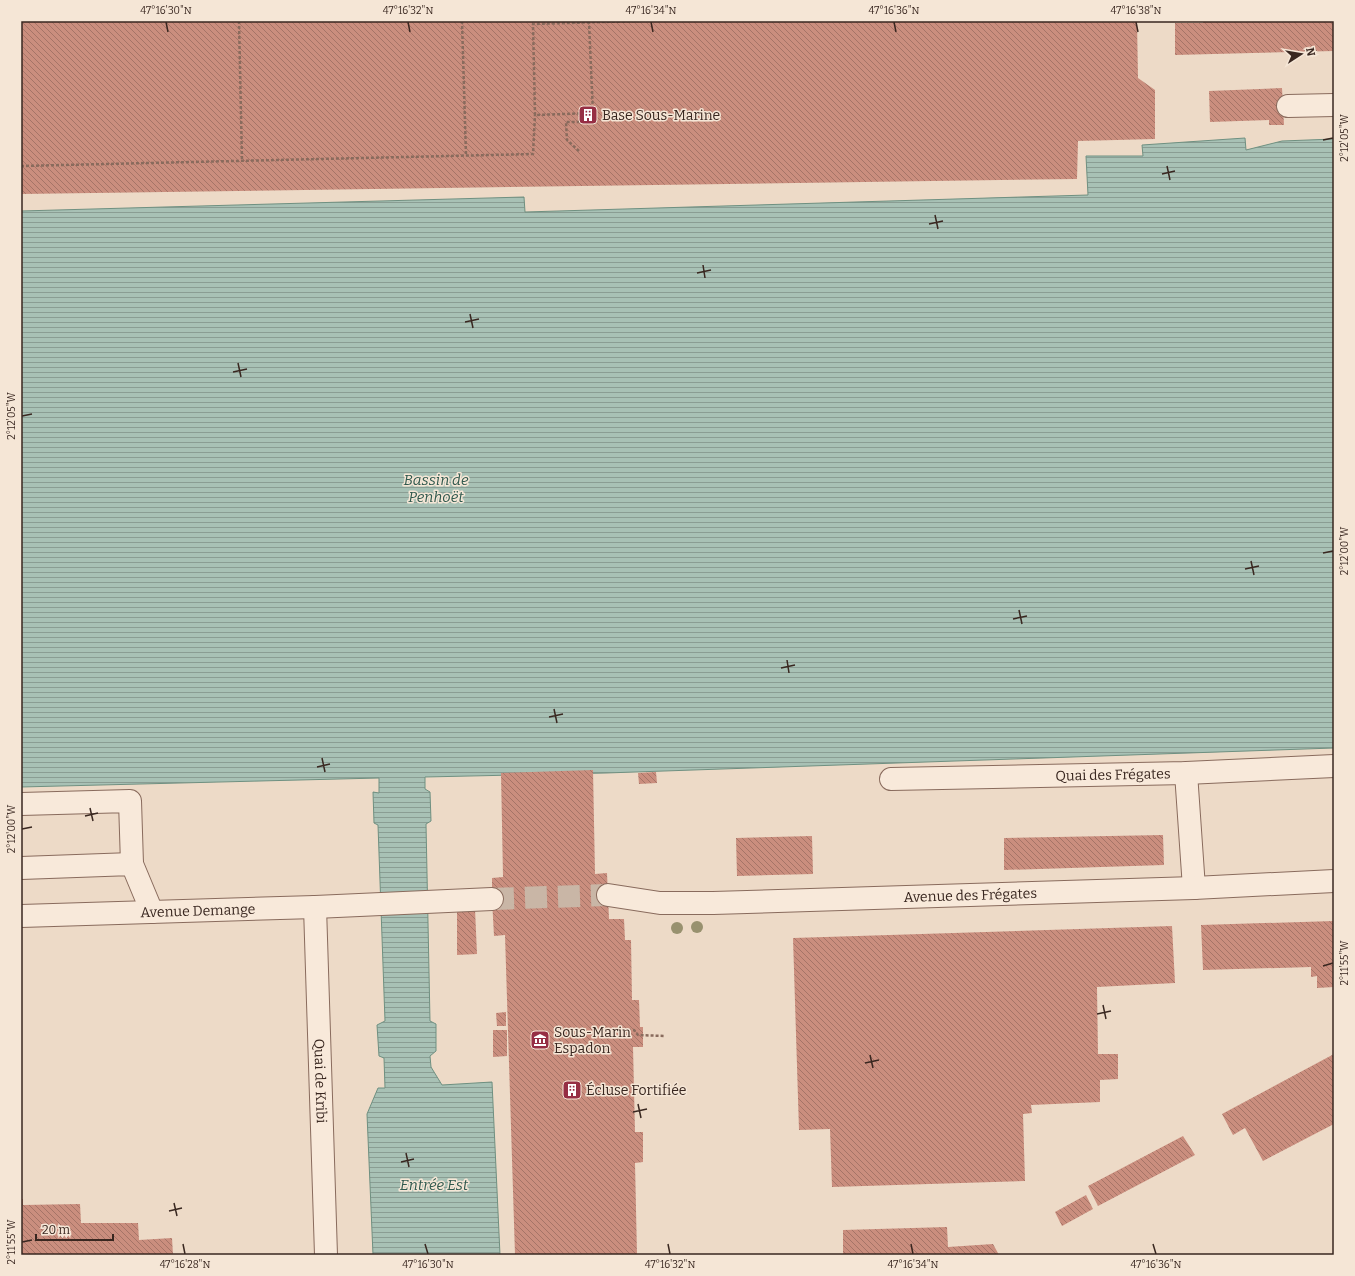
<svg xmlns="http://www.w3.org/2000/svg" width="1355" height="1276" font-family="Bitter,serif">
<style>
.water{fill:url(#water-rules);stroke:#6f9081}
.building{fill:url(#building-back-hatch)}
.lines{fill:none;stroke-linecap:round;stroke-linejoin:round}
.minor-tunnel{stroke:#c9b6a6;stroke-width:22;stroke-dasharray:22 11;stroke-linecap:butt}
.minor-casing{stroke:#896b5d;stroke-width:24}
.path{stroke:#896b5d;stroke-width:2.5;stroke-dasharray:3 2;stroke-linecap:butt}
.minor{stroke:#f8e9da;stroke-width:22}
.tree{fill:#98916f}
.ticks{fill:none;stroke:#392720;stroke-width:1.5}
.labels{text-anchor:middle;stroke-width:3;stroke-linejoin:round;paint-order:stroke}
.poi-label{font-size:14px;fill:#392720;stroke:#f5e6d6;text-anchor:start}
.street-label{font-size:14px;fill:#392720;stroke:#f5e6d6}
.water-label{font-size:15px;font-style:italic;fill:#30594e;stroke:#f5e6d6}
.neatline{fill:none;stroke:#392720;stroke-width:1.5}
.ticks-label{font-size:10px;text-anchor:middle;fill:#392720}
</style>
<defs>
<pattern id="water-rules" width="6" height="5" patternUnits="userSpaceOnUse"><rect width="6" height="5" fill="#a8c1b5"/><path d="M0 2.5h6" fill="none" stroke="#8a9d93"/></pattern>
<pattern id="building-back-hatch" width="6" height="6" patternUnits="userSpaceOnUse"><rect width="6" height="6" fill="#ca8e7e"/><path d="M-1 5l2 2M0 0l6 6M5-1l2 2" fill="none" stroke="#a57467"/></pattern>
</defs>
<rect width="100%" height="100%" fill="#eddac7"/>
<path class="water" d="M1245 138 1246 150 1282 141 1334 139V748L606 773 425 777V789L430 792 431 821 426 824 430 1021 436 1024V1051L430 1056 431 1067 442 1085 492 1082 500 1255H373L367 1114 378 1088H385L384 1058 379 1056 377 1025 385 1021 378 825 374 823 373 792 379 793V778L21 787V211L524 197 525 212 1088 195 1086 156H1143L1142 145Z"/>
<path class="building" d="M21 21H1137L1138 78 1155 90V139L1078 141 1077 179 21 194Z
M1203 21H1334V51L1175 55V23H1203Z
M1282 88 1284 125H1269V120L1210 122 1209 91Z
M593 770 595 874 607 873 609 919H624L625 940H631L632 1000H639L640 1027H643V1047H633L635 1132H643V1162L635 1163 637 1255H515L505 935 494 936 492 899V878L503 877 501 773Z
M656 772 657 783 639 784 638 773Z
M1163 835 1164 865 1004 870V838Z
M812 836 813 874 737 876 736 838Z
M475 909 477 954 457 955V910Z
M1334 921V987L1317 988V976L1311 977V967L1203 970 1201 925Z
M1172 926 1175 983 1097 987 1098 1054H1118V1079L1100 1080V1102L1031 1105 1032 1113 1023 1114 1025 1181 832 1187 830 1129 799 1130 793 938Z
M506 1012V1026H497L496 1013Z
M493 1030H507V1056L493 1057Z
M1334 1054V1124L1263 1161 1245 1128 1233 1135 1222 1114Z
M1183 1136 1195 1155 1098 1206 1088 1186Z
M1086 1195 1093 1209 1062 1226 1055 1212Z
M21 1199H23V1205L80 1204 81 1223H138L139 1240 172 1238 173 1255H21Z
M947 1227 948 1247 993 1244 999 1255H843V1230Z"/>
<g class="lines">
<path class="minor-tunnel" d="M492 899 608 895"/>
<defs>
<g id="minor">
<path d="M1288 106 1334 105"/>
<path d="M1186 773 1194 888"/>
<path id="s1" d="M891 779 1186 773 1334 766"/>
<path d="M21 804 130 801 132 864"/>
<path d="M21 868 132 864 152 912"/>
<path id="s2" d="M608 895 660 903H713L1194 888 1334 881"/>
<path id="s3" d="M315 907 326 1255"/>
<path id="s4" d="M21 916 315 907 492 899"/>
</g>
</defs>
<use href="#minor" class="minor-casing"/>
<path class="path" d="M239 21 242 161
M462 21 466 155
M589 21V22L593 113 535 115 533 24 639 21
M579 151 567 140 566 122H593V113
M21 166 533 154 535 115
M598 1031 634 1030 638 1035 665 1036"/>
<use href="#minor" class="minor"/>
</g>
<g class="tree">
<circle cx="697" cy="927" r="6"/>
<circle cx="677" cy="928" r="6"/>
</g>
<path class="ticks" d="M166 22 168 32M408 22 410 32M651 22 653 32M894 22 896 32M1136 22 1138 32M1323 140 1333 138M1167 166 1170 180M1162 174 1175 171M935 215 938 229M929 224 943 221M703 265 705 278M697 273 711 270M470 314 473 328M465 322 479 319M238 363 241 377M233 372 247 369M22 416 32 414M1323 553 1333 551M1251 561 1254 575M1245 569 1259 566M1019 610 1022 624M1013 619 1027 616M787 660 789 673M781 668 795 665M554 709 557 723M549 717 563 714M322 758 325 772M317 767 330 764M90 808 93 821M85 816 98 813M22 829 32 827M1323 966 1333 963M1103 1005 1106 1019M1097 1014 1111 1011M870 1055 873 1068M865 1063 879 1060M638 1104 641 1118M633 1112 647 1109M406 1153 409 1167M401 1162 414 1159M174 1203 177 1216M169 1211 182 1208M22 1242 32 1240M183 1244 185 1254M425 1244 428 1254M668 1244 670 1254M911 1244 913 1254M1153 1244 1156 1254"/>
<defs>
<symbol id="building-square" viewBox="-11 -11 22 22"><rect x="-9" y="-9" width="18" height="18" rx="4" fill="#962e44" stroke="#f5e6d6"/><path d="M-4-6H4V6H1V3H-1V6H-4ZM-2.5-4.3h1.7v1.8h-1.7ZM.8-4.3h1.7v1.8H.8ZM-2.5-1h1.7V.8h-1.7ZM.8-1h1.7V.8H.8Z" fill="#fff"/></symbol>
<symbol id="museum-square" viewBox="-11 -11 22 22"><rect x="-9" y="-9" width="18" height="18" rx="4" fill="#962e44" stroke="#f5e6d6"/><path d="M0-6L6-3V-2H-6V-3ZM-5-1h2V3h-2ZM-1-1h2V3h-2ZM3-1h2V3H3ZM-6 4H6V6H-6Z" fill="#fff"/></symbol>
</defs>
<g fill-rule="evenodd">
<use href="#building-square" x="577" y="104" width="22" height="22"/>
<use href="#museum-square" x="529" y="1029" width="22" height="22"/>
<use href="#building-square" x="561" y="1079" width="22" height="22"/>
</g>
<g class="labels">
<g class="poi-label">
<text x="602" y="120">Base Sous-Marine</text>
<text x="554" y="1037">Sous-Marin<tspan x="554" dy="16">Espadon</tspan></text>
<text x="586" y="1095">Écluse Fortifiée</text>
</g>
<g class="street-label">
<text dy="5" stroke="none"><textPath href="#s1" startOffset="222">Quai des Frégates</textPath></text>
<text dy="5" stroke="none"><textPath href="#s2" startOffset="363">Avenue des Frégates</textPath></text>
<text dy="5" stroke="none"><textPath href="#s4" startOffset="177">Avenue Demange</textPath></text>
<text dy="5" stroke="none"><textPath href="#s3" startOffset="174">Quai de Kribi</textPath></text>
</g>
<g class="water-label">
<text x="436" y="485">Bassin de<tspan x="436" dy="17">Penhoët</tspan></text>
<text x="434" y="1190">Entrée Est</text>
</g>
</g>
<rect width="1355" height="1276" fill="none" stroke="#f5e6d6" stroke-width="44"/>
<g transform="translate(1301 54) rotate(78)" stroke="#f5e6d6" stroke-width="3" paint-order="stroke">
<path d="M0-3L7 15L0 10L-7 15Z" fill="#392720"/>
<text y="-6" font-size="11" font-weight="bold" text-anchor="middle" fill="#392720">N</text>
</g>
<path d="M36 1234v6h77v-6" fill="none" stroke="#392720" stroke-width="2"/>
<text x="42" y="1234" font-size="12" fill="#392720" stroke="#f5e6d6" stroke-width="3" paint-order="stroke">20 m</text>
<rect x="22" y="22" width="1311" height="1232" class="neatline"/>
<g class="ticks-label">
<text x="166" y="14">47°16'30"N</text>
<text x="408" y="14">47°16'32"N</text>
<text x="651" y="14">47°16'34"N</text>
<text x="894" y="14">47°16'36"N</text>
<text x="1136" y="14">47°16'38"N</text>
<text transform="translate(1344 138) rotate(-90)" y="4">2°12'05"W</text>
<text transform="translate(11 416) rotate(-90)" y="4">2°12'05"W</text>
<text transform="translate(1344 551) rotate(-90)" y="4">2°12'00"W</text>
<text transform="translate(11 829) rotate(-90)" y="4">2°12'00"W</text>
<text transform="translate(1344 963) rotate(-90)" y="4">2°11'55"W</text>
<text transform="translate(11 1242) rotate(-90)" y="4">2°11'55"W</text>
<text x="185" y="1268">47°16'28"N</text>
<text x="428" y="1268">47°16'30"N</text>
<text x="670" y="1268">47°16'32"N</text>
<text x="913" y="1268">47°16'34"N</text>
<text x="1156" y="1268">47°16'36"N</text>
</g>
</svg>
